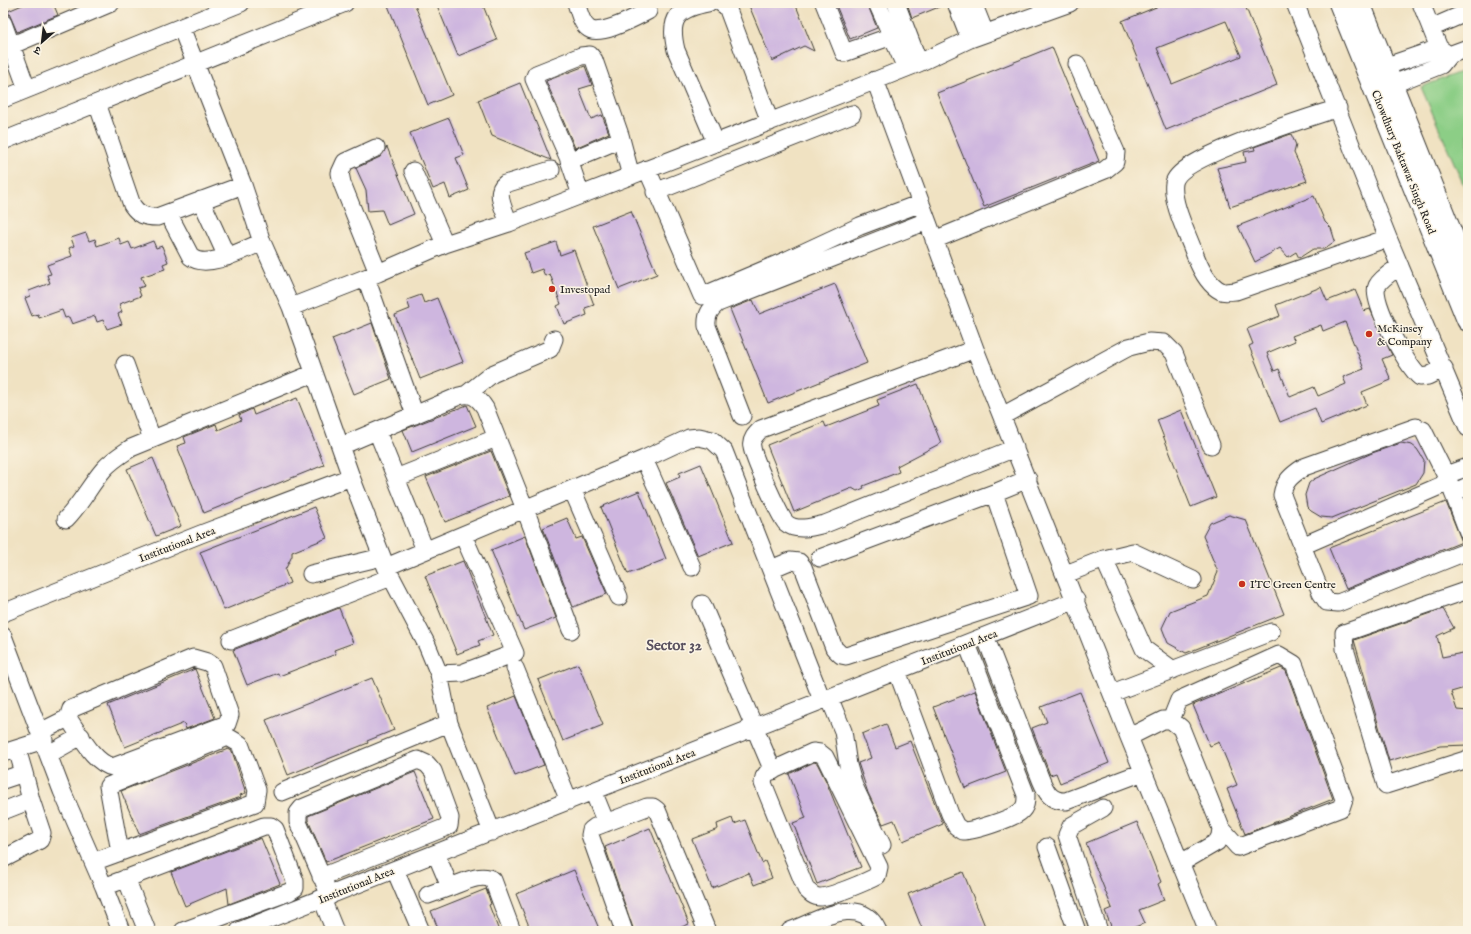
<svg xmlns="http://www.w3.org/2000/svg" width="1471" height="934" font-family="'IM FELL English','Noto Serif Devanagari',serif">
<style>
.green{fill:#8cce86;stroke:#547551}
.building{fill:#ceb6df;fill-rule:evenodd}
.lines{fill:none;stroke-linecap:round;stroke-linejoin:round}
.minor-casing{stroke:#3c3a35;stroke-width:19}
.major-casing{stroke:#3c3a35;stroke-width:24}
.minor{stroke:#fff;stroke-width:17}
.major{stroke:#fff;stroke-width:22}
.poi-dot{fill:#c8321e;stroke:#fcf5e5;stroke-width:1.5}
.labels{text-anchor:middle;stroke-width:3;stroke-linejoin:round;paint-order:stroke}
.street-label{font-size:11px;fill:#1c1c1c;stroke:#fcf5e5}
.poi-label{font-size:11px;fill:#1c1c1c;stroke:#fcf5e5;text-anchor:start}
.district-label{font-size:15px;font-weight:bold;fill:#5a5260;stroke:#fcf5e5}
</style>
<rect width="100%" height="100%" fill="#fcf5e5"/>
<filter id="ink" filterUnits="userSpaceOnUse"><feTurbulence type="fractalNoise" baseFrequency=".025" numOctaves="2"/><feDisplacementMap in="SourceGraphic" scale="8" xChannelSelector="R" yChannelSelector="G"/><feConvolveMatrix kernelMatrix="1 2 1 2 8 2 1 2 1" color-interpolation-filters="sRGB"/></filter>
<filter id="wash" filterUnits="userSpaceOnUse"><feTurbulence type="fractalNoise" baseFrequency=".012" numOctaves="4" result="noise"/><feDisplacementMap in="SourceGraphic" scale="16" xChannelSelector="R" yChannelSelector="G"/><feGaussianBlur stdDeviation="0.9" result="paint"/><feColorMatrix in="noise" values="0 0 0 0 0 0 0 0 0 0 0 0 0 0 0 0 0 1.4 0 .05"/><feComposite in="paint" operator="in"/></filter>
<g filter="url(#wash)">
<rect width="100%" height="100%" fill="#f0e2c2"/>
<path class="green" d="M1468 69V195L1421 87Z"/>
<g id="blocks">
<path class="building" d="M27 3H53L58 15 17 32 8 11Z
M387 3H414L452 95 428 105Z
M436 3H482L497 40 458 56Z
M748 3H795L814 51 804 46 772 61Z
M835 3H867L877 28 850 39Z
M907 3H946V4L912 18Z
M1166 3H1244L1277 85 1166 130 1122 21ZM1226 21 1241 56 1172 84 1157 48Z
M1052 47 1099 161 984 207 937 93Z
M585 66 592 85 579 89 591 119 602 115 609 133 575 148 546 81Z
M520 83 551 160 492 136 478 100Z
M449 118 464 155 456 158 469 190 450 198 445 184 433 189 410 133Z
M1291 134 1296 145 1294 153 1307 181 1230 207 1217 168 1246 162 1244 152 1255 150 1254 147Z
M387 147 414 214 388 225 382 210 368 211 366 190 356 168 380 157Z
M1314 196 1325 222 1331 228 1335 241 1324 249H1313L1299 258 1296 252 1288 257 1280 248 1255 262 1238 226Z
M631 211 657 274 619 289 593 226Z
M86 233 89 241 95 239 97 246 119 238 121 245 129 242 132 249 153 241 156 248 162 246 168 262 163 264 165 269 141 277 145 286 138 288 141 296 119 304 122 312 118 314 122 324 107 329 103 320 97 322 95 316 72 324 69 317 65 318 62 310 39 318 38 314 32 316 25 298 30 296 29 291 50 283 47 275 51 274 47 265 72 256 69 248 74 246 71 238Z
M556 242 560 255 574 250 594 305 585 308 587 315 564 324 557 306 561 304 550 274 545 276 542 269 531 273 524 253Z
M835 284 867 363 768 403 730 309 753 300 759 314Z
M1321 287 1327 301 1355 290 1364 311 1370 309 1392 355 1382 359 1391 380 1362 392 1367 405 1321 424 1315 408 1280 422 1249 346 1253 344 1247 329 1280 316 1276 305ZM1345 322 1364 369 1343 377 1346 384 1318 396 1314 387 1290 397 1279 369 1274 371 1267 353 1295 341 1292 336 1321 325 1323 331Z
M421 295 424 303 437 298 463 362 420 379 395 315 410 309 407 300Z
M372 323 391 379 354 394 332 339Z
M918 384 941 443 897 466 899 472 863 486 864 488 857 491 852 488 794 512 767 445 824 422 826 427 879 406 877 400Z
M297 398 324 465 204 513 177 446 186 443 184 437 216 424 218 430 241 420 239 415 252 409 254 415Z
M467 405 476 426 412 452 403 430Z
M1181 410 1216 497 1191 507 1157 420Z
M1401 443 1412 445 1417 449 1424 460 1423 473 1416 484 1332 518 1321 517 1311 511 1307 507 1305 495 1309 483 1314 479 1372 453Z
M491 451 509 496 445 522 426 477Z
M153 458 181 526 156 536 127 469Z
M701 464 733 542 698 556 666 483 680 477 679 473Z
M639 491 666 559 628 574 601 507Z
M1446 502 1462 542 1346 589 1329 548Z
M314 507 327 538 292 552V556L285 570 290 583 224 610 200 552Z
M1229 515 1246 520 1284 614 1186 653 1168 643 1162 628 1170 611 1208 596 1218 572 1203 536 1210 523Z
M567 518 576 539 582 537 607 594 573 607 543 528Z
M525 536 556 618 524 630 491 550Z
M463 561 493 635 478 641 480 645 457 654 425 576Z
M339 608 353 643 334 650 336 654 279 676 278 673 247 685 233 650Z
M1443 609 1454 628 1437 636 1442 657 1468 652V687L1451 692 1457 710 1468 711V745L1440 746 1389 761 1354 640Z
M578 664 603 725 563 741 538 680Z
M1281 668 1286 671 1333 799 1245 834 1227 789 1237 785 1219 742 1210 746 1193 705Z
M195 669 215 718 186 729 184 723 125 747 108 705Z
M372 678 394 730 367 741 368 743 288 775 266 720Z
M975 691 1006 772 965 788 933 707Z
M1080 692 1109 763 1060 783 1056 773 1050 775 1032 728 1047 722 1041 707Z
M516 696 544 765 515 776 487 708Z
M886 724 895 747 910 741 943 824 903 841 894 820 883 824 868 793 858 763 871 758 862 734Z
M228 749 232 751 246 793 240 795 241 797 139 834 121 791Z
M814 762 817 763 826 781 861 867 817 884 793 823 806 818 789 774Z
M415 772 434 819 326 862 308 820V816Z
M732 818 734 824 745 820 762 863 765 861 772 878 754 885 749 873 712 888 692 839 718 829 717 824Z
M1137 822 1161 882 1158 884 1164 900 1139 910 1145 923 1125 931H1113L1105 911 1112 908 1086 843Z
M650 828 689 924 672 931H634L605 847Z
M261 838 280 884 229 904 227 888 185 906 171 872Z
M574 870 600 931H531L516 894Z
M963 872 987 931H923L908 894Z
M486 889 491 904 489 905 499 931H439L431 911Z"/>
</g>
</g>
<g filter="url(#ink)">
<use href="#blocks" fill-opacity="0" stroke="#3c3a35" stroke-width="1"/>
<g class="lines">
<defs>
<path id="minor" d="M576 3C579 11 581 23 588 28 598 38 636 17 648 11L644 3
M708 3C678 9 668 17 676 50L716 143
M721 3 727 7 770 122
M824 3 844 53 892 36
M877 3 906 68
M896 3 919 63
M956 3 970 39
M973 3 985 33
M1295 3 1388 238 1468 428
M3 23 27 89
M181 27 243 185 262 242 291 307 351 477 386 567 427 645 439 674 449 723 492 832
M1431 28 1468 12
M3 49 111 3
M1449 55 1468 48
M1384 67 1439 48
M875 80 975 349 1129 737 1208 931
M1391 85 1441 65 1449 55 1439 48 1421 3
M3 99 241 3
M97 103 132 205C139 215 145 217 157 217L243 185
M1338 108C1312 117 1178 157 1174 183 1171 203 1188 235 1195 255 1200 268 1208 285 1221 291 1225 293 1231 291 1236 291L1388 238
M3 141 345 3
M376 148 345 162 340 173 342 183 378 273
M569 161 621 139
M647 169 702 296 787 260 860 226 921 203
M413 171 445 244
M655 192 852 114
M581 195 568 157 534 79 536 74 581 56 590 55 594 60 620 135 631 176
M201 200 227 257
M168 213 191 257C207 270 245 249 262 242
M509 223C505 212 494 192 505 184L551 170
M934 240 1105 170 1115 162 1116 152 1077 64
M1400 266C1393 271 1381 278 1377 286 1370 300 1407 367 1420 377L1428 376 1444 368
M366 278 415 415
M291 307 378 273 445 244 509 223 854 89 919 63 970 39 1070 3
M975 349 761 429C756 434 750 440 752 447 753 457 780 517 786 523 796 532 813 527 825 524L1015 448
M125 364 152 439
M467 394 492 374 550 349 554 339
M742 416 707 326C706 315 710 309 718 303L927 221
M1002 416 1129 347 1149 342 1164 343 1174 353 1211 445
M377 431 425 550
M341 446 459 396C471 392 478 397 485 408L525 509 571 630
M644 459 692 567
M1446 475 1468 467
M396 478 496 438
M572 489 619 597
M1453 493 1468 486
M66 519C81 504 90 485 104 469 112 460 122 454 131 448L314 373
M1468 532 1449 482 1423 430 1416 427 1304 467C1292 475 1284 481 1282 495L1321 593 1327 602 1338 603 1468 551
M1302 546 1449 482
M820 558 994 493 1028 479
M1104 559 1133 552 1193 580
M386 567 644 459 689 438 699 437 712 440 724 451 822 700
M771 569 790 561 799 562 803 567 834 648 841 655 846 656 1029 596 994 493
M311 574 382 557
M1066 574 1104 559 1144 649 1173 670
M1468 590 1344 633 1345 649 1386 785 1468 759
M702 604 773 771
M3 613 201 534 351 477
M3 636 62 791 104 887 121 931
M985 636 1041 780C1046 792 1051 802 1066 801L1143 772
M231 640 391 577
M193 658 207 662 213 666 230 715 227 724 113 767C94 764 79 733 68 718L71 709Z
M515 668 569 801
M897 671 950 814 956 826 963 831C974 831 1011 819 1020 812 1026 807 1026 802 1026 795L967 644
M439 674 462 673 515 653 463 535
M1112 693 1271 632
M829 697 843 731 848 765 854 786 882 845
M1171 720 1179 700 1279 655 1294 664 1344 799 1341 808 1238 847 1221 828
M40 732 68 718
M1129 737 1163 720H1171L1181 728 1221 828 1220 836 1217 842 1181 863
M813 752 820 753 825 757 879 867 877 876C866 882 830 897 820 897 814 897 810 893 806 889L763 783 764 777 767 773Z
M3 753 44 740
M49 754 81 736
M3 780 24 773 17 749
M593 791 606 823
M282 792 449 723
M3 811 31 800 24 773
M1047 847 1077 931
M436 854 450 887C462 883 481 872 493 880L512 931
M3 859 40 840 42 833 31 800
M93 862 255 803 257 790 240 744 228 737 108 786 120 852
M395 870 421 931
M321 877 449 826 450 818 433 771 427 764 418 760 302 808 298 813V822L330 896
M126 878 147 931
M104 887 264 826H271L275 829 295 881V888L289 892 183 931
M428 895 450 887
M322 899 335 931
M239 931 1076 600
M624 931 590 835 591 830 595 827 647 807H653L657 810 707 931
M790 931C819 920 861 893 878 931
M1099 931 1067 835 1071 826 1103 808"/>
<path id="major" d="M1340 3 1468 320
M1359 3 1468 276"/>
</defs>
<use href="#minor" class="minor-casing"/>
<use href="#major" class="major-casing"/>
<use href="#minor" class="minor"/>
<use href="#major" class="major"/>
</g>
</g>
<g class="poi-dot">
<circle cx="552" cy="289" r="4"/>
<circle cx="1369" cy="334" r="4"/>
<circle cx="1242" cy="584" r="4"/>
</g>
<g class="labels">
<g class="street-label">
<text transform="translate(1404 162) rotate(68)" y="4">Chowdhury Baktawar Singh Road</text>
<text transform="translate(177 544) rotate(-21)" y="4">Institutional Area</text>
<text transform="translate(959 647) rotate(-21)" y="4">Institutional Area</text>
<text transform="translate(657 766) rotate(-21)" y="4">Institutional Area</text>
<text transform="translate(356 885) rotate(-22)" y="4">Institutional Area</text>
</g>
<g class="poi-label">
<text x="560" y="293">Investopad</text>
<text x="1377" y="332">McKinsey<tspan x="1377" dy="13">&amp; Company</tspan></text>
<text x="1250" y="588">ITC Green Centre</text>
</g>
<g class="district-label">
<text x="674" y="650">Sector 32</text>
</g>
</g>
<rect width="1471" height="934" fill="none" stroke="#fcf5e5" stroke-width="16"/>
<g transform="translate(42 42) rotate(208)" stroke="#fcf5e5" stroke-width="3" paint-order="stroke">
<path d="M0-3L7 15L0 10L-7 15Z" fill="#1c1c1c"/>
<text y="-6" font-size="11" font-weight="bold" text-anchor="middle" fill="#1c1c1c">उ</text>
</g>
</svg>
